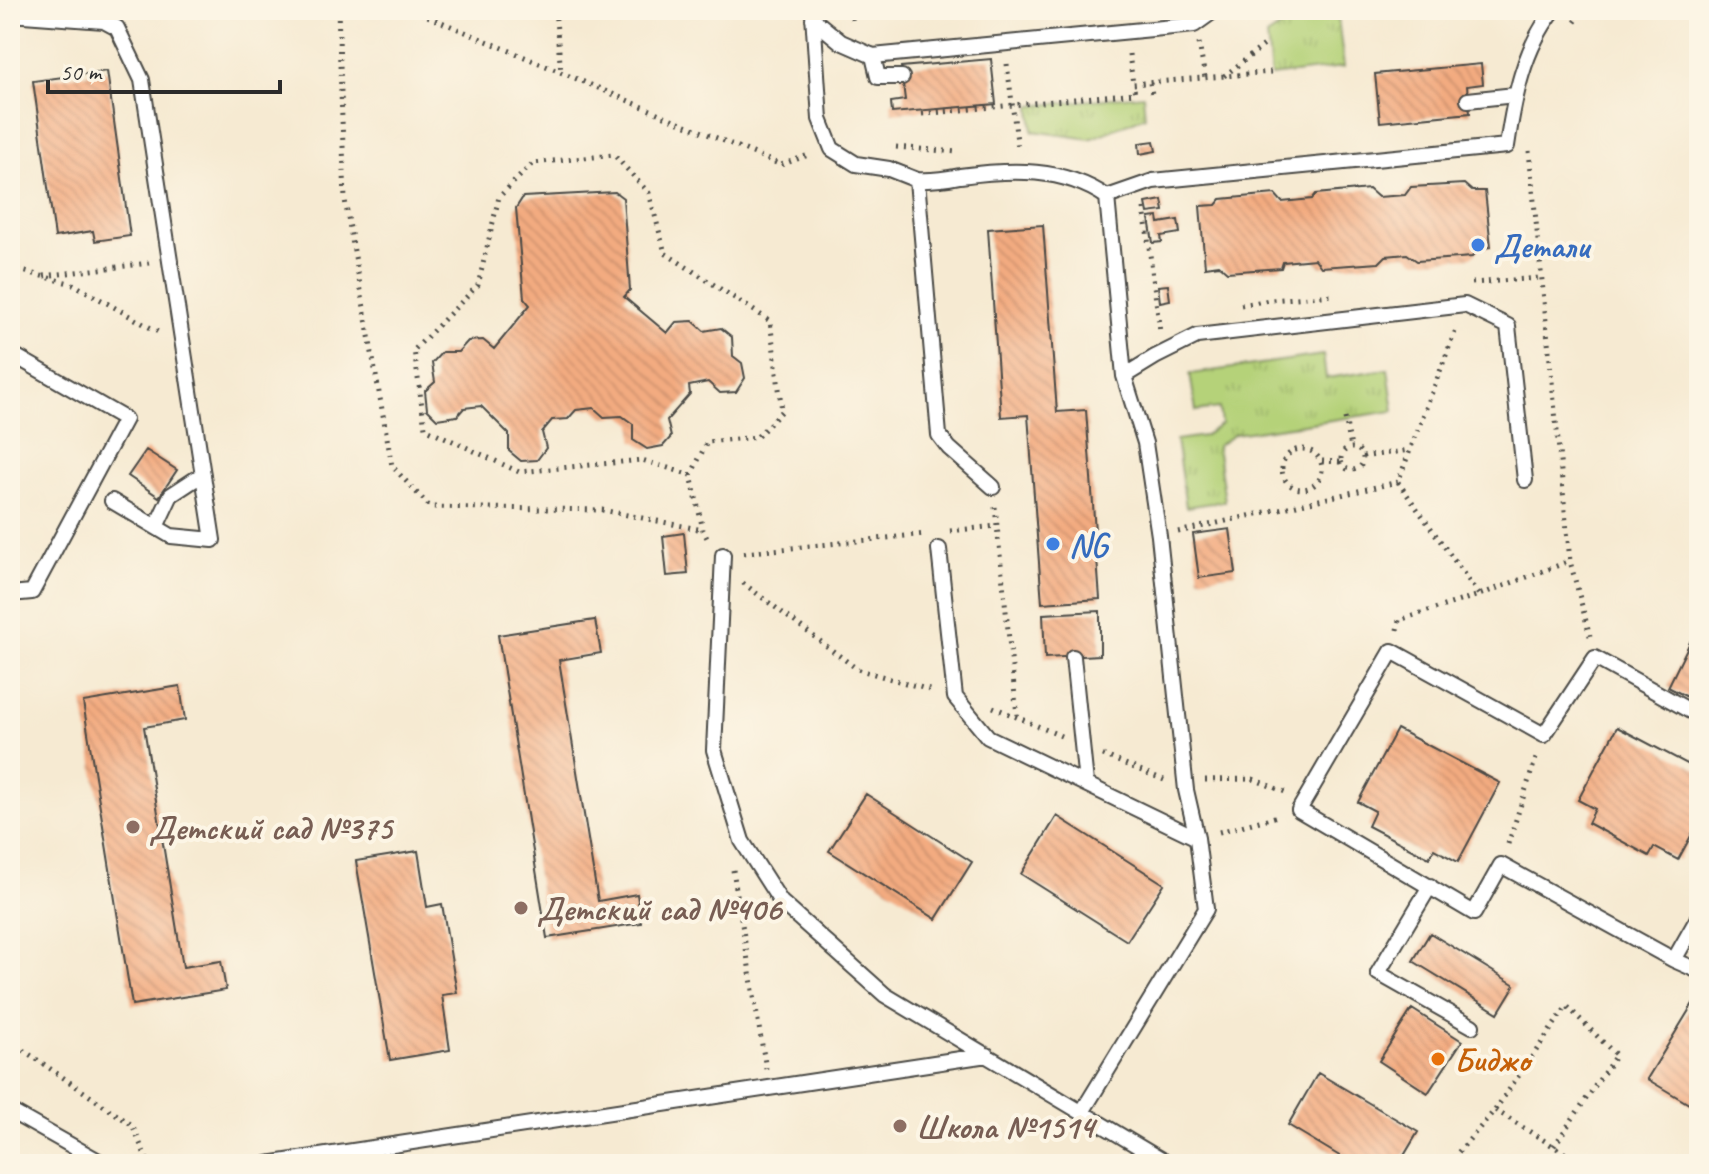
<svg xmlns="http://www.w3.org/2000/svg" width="1709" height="1174" font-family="Caveat,sans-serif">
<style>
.grass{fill:url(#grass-tufts);stroke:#707e52;stroke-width:2}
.building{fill:url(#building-back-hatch)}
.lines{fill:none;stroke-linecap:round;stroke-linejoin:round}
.service-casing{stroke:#494844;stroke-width:18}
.path{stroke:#494844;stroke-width:5;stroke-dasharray:2 6;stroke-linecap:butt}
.service{stroke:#fff;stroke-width:14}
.shop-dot{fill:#3f7fe0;stroke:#fcf5e5;stroke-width:3}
.education-dot{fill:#8d6e63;stroke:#fcf5e5;stroke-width:3}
.food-dot{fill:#e8710a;stroke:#fcf5e5;stroke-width:3}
.labels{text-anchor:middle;stroke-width:8;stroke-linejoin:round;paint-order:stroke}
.shop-label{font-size:34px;font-weight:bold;fill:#366cbe;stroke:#fcf5e5;text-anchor:start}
.education-label{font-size:34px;font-weight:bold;fill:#785e54;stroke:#fcf5e5;text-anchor:start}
.food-label{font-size:34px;font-weight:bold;fill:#c56008;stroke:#fcf5e5;text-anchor:start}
</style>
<defs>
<pattern id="grass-tufts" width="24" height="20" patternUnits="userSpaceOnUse" patternTransform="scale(2)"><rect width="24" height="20" fill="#b5d279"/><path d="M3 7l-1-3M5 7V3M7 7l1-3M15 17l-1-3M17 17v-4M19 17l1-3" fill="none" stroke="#9cb469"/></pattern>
<pattern id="building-back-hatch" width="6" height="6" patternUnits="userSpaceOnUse" patternTransform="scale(2)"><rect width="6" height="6" fill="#f3ab80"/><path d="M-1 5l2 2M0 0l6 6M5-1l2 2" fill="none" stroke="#d0936f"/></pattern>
</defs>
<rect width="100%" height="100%" fill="#fcf5e5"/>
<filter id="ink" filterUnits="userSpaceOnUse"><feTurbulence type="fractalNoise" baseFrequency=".0125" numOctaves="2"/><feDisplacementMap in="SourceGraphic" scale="16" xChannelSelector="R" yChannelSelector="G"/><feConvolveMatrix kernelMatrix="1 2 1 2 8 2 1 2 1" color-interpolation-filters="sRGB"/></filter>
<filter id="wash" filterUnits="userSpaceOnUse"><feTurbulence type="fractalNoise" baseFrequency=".006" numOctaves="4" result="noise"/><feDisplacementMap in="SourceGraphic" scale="32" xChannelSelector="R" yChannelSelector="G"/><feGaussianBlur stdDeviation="1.8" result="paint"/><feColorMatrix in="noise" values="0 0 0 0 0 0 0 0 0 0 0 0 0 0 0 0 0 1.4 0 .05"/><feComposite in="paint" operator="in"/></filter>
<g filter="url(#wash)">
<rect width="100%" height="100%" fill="#f6ead2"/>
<path class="grass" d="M1306 10H1337L1344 67 1271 76 1267 36Z
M1143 95 1145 116 1090 139 1033 131 1031 106Z
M1323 355 1326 378 1388 369 1394 411 1235 434 1217 446 1225 501 1186 507 1176 440 1204 436 1221 424 1219 408 1196 411 1190 374Z"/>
<g id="blocks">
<path class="building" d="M991 59 996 104 892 113 891 102 905 100 901 67Z
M1481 64 1483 84 1467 86 1470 113 1380 122 1375 74Z
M107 71 130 236 95 241 93 231 55 237 33 81Z
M1154 141 1156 151 1140 154 1139 143Z
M1464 184 1472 191H1485L1491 247 1480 248 1472 257 1417 261 1407 254 1386 256 1379 263 1321 267 1315 259 1283 262 1281 268 1227 272 1219 265 1205 267 1200 206 1216 205 1221 199 1275 194 1282 202 1312 199 1316 194 1369 189 1378 197 1405 195 1411 187Z
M615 192 623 198 630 290 624 297 667 333 676 322 693 321 704 331 721 328 732 337 733 356 742 363 745 378 736 392 720 393 708 382 689 386 690 394 667 420 671 437 663 446 647 449 633 440V424L622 416 604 417 594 408 576 410 568 419 552 420 542 432 546 448 537 460 521 461 509 451V434L481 406 464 408 457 416 437 419 427 409 425 391 435 382 432 363 442 352H458L468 341 483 340 494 349 530 305 524 298 516 208 523 197Z
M1162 200 1164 211 1148 213 1146 203Z
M1158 217 1159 223 1178 220 1180 233 1161 236 1162 242 1153 243 1149 218Z
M1043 225 1057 412 1086 410 1100 599 1042 603 1028 415 1001 417 988 229Z
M1168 285 1170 300 1160 302 1158 286Z
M146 450 177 470 159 497 128 476Z
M1230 529 1236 573 1199 578 1193 534Z
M684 533 688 574 667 576 663 536Z
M1100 611V655L1045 658 1043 614Z
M595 620 601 653 559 660 598 901 637 894 641 923 547 938 498 635Z
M1694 634 1699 637V703L1668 687Z
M180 686 185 720 144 727 183 967 221 961 226 990 132 1005 83 702Z
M1617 727 1699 770V821L1678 860 1654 847 1649 856 1588 823 1595 809 1578 800Z
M1397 729 1500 783 1458 862 1434 849 1429 858 1368 826 1375 811 1358 802Z
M866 794 972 862 936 919 829 851Z
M1057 816 1164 884 1127 941 1021 874Z
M418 851 427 907 442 904 457 993 442 995 450 1050 390 1060 356 861Z
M1430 933 1515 985 1498 1013 1413 961Z
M1694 1002 1699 1006V1110L1647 1079Z
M1412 1009 1462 1041 1428 1093 1379 1061Z
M1318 1073 1418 1132 1399 1164H1353L1288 1125Z"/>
</g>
</g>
<g filter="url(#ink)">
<use href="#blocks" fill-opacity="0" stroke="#494844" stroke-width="2"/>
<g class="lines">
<defs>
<path id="service" d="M10 14 104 21 117 28 142 80 213 540 171 536 112 501
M813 14 820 119 832 149 856 164 889 169 917 180
M813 19 841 42 873 56 1194 25 1215 10
M873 56 878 77H902
M1468 100 1515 95
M10 353 125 419 32 592 10 594
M1124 376 1155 357 1197 336 1465 305 1508 326 1525 480
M993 487 949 448 939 435 917 180C933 181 945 179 960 176 1011 169 1063 167 1107 197L1153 181 1507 146C1514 99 1523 49 1554 10
M156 527 171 495 203 474
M939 549 955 697 988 737 1197 838
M723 555 714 750 742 841 781 902 885 995 1168 1164
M1073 657 1086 783
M1430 886 1378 973 1472 1026
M1699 916 1674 960 1699 971
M1674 960 1501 865 1474 913 1299 810 1392 651 1544 735 1595 658 1699 716
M10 1111 104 1164
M1082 1112 1206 909 1197 838 1186 790 1159 536 1145 443 1124 376 1107 197
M267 1164 987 1055"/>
</defs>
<use href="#service" class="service-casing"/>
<path class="path" d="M338 10 345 200 392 466 430 507 602 510 703 530
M413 10 781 165 811 154
M555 10 561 72
M851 10 853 25
M134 17 146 10
M1575 22 1584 10
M1199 43 1205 78
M1129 54 1133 84
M1007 64 1018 149
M1224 76 1267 43
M1150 83 1152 94
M922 114 1135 93 1133 84 1271 72
M896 147 957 152
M1529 151 1570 561 1590 636
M1144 208 1160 332
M10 268 73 284 158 332
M44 276 149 263
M1472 283 1540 278
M1241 305 1270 300 1334 295
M1345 418 1351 447
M1341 459a11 11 0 1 1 22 0a11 11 0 1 1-22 0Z
M1282 469a20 20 0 1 1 40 0a20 20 0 1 1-40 0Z
M1363 457 1409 450
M1322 461 1340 462
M691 475 707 442 757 437 782 411 770 321 665 253 649 193 614 155 533 163 499 197 478 285 414 350 425 428 519 472 642 460 691 475 703 530 709 542
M1398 482 1479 595
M995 507 1017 715
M950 531 996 526
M1178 532 1398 482 1456 329
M744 553 925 534
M743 583 857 669 933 691
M1397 630 1399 620 1479 595 1570 561
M993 707 1061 736
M1103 755 1164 780
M1205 780 1253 779 1285 792
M1219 832 1278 816
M1508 844 1537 755
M733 870 766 1069
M10 1041 132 1125 149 1164
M1495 1110 1567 1006 1616 1055 1554 1146
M1448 1164 1495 1110 1582 1164"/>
<use href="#service" class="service"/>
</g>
</g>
<g class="shop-dot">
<circle cx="1478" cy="245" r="8"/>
<circle cx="1053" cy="544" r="8"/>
</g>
<g class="education-dot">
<circle cx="133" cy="827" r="8"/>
<circle cx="521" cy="908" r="8"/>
<circle cx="900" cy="1126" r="8"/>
</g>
<circle class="food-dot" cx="1438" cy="1059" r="8"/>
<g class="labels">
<g class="shop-label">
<text x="1494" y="257">Детали</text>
<text x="1069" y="556">NG</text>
</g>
<g class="education-label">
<text x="149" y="839">Детский сад №375</text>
<text x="537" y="920">Детский сад №406</text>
<text x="916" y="1138">Школа №1514</text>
</g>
<g class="food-label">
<text x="1454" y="1071">Биджо</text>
</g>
</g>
<rect width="1709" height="1174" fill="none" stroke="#fcf5e5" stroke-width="40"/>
<path d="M48 80v12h232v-12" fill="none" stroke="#2b2b2b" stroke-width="4"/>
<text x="60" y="80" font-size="24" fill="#2b2b2b" stroke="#fcf5e5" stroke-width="6" paint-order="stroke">50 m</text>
</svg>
